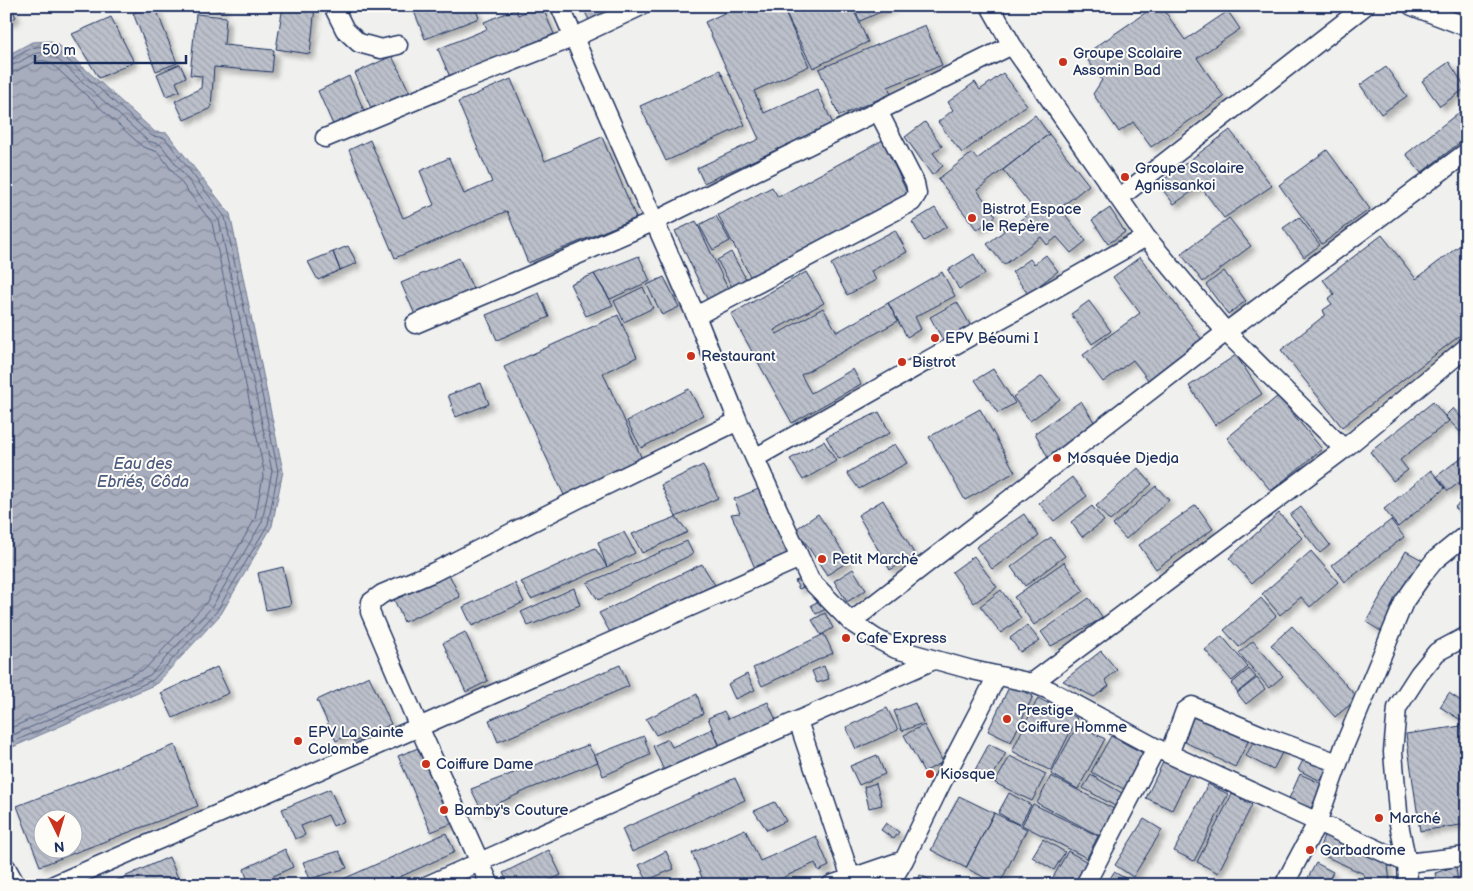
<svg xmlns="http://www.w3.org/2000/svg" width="1473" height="891" font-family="'Balsamiq Sans',sans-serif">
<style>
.water{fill:url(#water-waves);stroke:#6f7b97}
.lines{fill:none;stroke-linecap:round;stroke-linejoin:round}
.shore{stroke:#536184;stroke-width:1}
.building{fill:url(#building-back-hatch);stroke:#1b2f5e;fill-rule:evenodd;filter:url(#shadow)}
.street-casing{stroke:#1b2f5e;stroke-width:21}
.street{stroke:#fdfcf7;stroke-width:18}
.poi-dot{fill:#c8321e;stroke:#fdfcf7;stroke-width:2}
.labels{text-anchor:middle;stroke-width:4;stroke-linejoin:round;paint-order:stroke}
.poi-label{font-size:15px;fill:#1b2f5e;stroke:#fdfcf7;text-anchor:start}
.water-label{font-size:16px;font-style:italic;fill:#4c5b7f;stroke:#fdfcf7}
</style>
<defs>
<pattern id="water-waves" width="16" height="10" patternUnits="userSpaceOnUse" patternTransform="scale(1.25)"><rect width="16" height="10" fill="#a7adbd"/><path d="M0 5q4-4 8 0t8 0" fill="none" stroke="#878d9d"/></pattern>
<pattern id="building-back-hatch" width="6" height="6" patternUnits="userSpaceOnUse" patternTransform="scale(1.25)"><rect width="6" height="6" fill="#bbc0ca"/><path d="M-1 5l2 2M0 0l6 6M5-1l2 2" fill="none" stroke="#a0a5b0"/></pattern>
<filter id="shadow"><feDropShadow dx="4.5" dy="4.5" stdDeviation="2.5" flood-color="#0004"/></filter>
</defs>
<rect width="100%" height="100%" fill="#f0f0ee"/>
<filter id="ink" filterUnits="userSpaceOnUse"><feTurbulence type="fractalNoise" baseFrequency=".02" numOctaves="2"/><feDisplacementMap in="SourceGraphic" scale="10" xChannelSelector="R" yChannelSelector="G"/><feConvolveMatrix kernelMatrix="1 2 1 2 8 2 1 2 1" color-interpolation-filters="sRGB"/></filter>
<g filter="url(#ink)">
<path class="water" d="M51 41 62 48 155 132 167 133 230 214 283 471 272 526 221 614 156 684 6 750V56L32 42Z"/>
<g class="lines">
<path class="shore" d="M6 60H10C28 50 39 40 59 52L152 136 165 138 225 217 278 471 268 524 217 611 153 680 6 745
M6 66C26 65 32 44 55 57L148 141 161 145 219 220 272 471 262 522 212 607 150 675 6 738
M6 74C22 73 35 54 51 63L143 147 158 152 212 223 264 471 255 519 206 603 145 669 6 730"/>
</g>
<path class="building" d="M6 6H10L16 17 6 23Z
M151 6H155L177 63 156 71 133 13Z
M198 6H224L223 11Z
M283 6 315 7 310 54 276 49Z
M412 6H474L479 18 425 39Z
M538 6H542L554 34 450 77 438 49 487 29 484 22 516 9 518 15Z
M582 6H624L590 22Z
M739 6H782L809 66 754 91 764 113 817 89 833 124 704 183 697 168 759 139 705 22Z
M782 6H852L868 42 813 68Z
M853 6H894L860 21Z
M1155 6H1161L1185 40 1228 11 1240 29 1197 58 1224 97 1151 147 1133 122 1119 132 1093 94 1102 80 1084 55Z
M196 14 226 17 224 45 274 50 272 72 214 67 211 108 184 120 175 101 201 88 202 76 190 75Z
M111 17 134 62 99 78 72 34Z
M925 25 942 65 888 87 891 94 839 116 819 69Z
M392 56 411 95 373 112 355 73Z
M1449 62 1466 88 1440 106 1422 81Z
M180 64 186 77 176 82 180 91 166 96 157 74Z
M1386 67 1407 96 1381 114 1360 85Z
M720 70 745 125 666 161 640 106Z
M1003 73 1027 105 962 153 938 122 953 110 948 102 975 82 980 90Z
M349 76 365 113 334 127 318 91Z
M511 79 545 161 602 137 636 218 528 263 507 211 395 258 349 150 370 140 403 218 434 205 420 171 449 158 464 194 492 182 458 102Z
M1467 106V137L1421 173 1406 154Z
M1035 115 1049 134 977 190 996 216 977 230 938 179 972 153 977 159Z
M925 122 942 146 933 153 943 166 932 175 905 137Z
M1230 130 1272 186 1224 218 1200 186 1174 204 1158 184Z
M1049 134 1089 185 1060 208 1086 241 1071 253 1057 237 1047 245 1041 237 1004 265 987 244 1004 231 999 223 1006 217 1013 226 1034 209 1003 170Z
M883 140 909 197 751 278 718 215 772 187 778 197Z
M1327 150 1370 209 1322 244 1279 185Z
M935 208 947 226 924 241 912 222Z
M1110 208 1125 232 1108 244 1092 220Z
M716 216 730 241 713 250 699 225Z
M1299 217 1320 245 1304 257 1283 228Z
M1229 218 1251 246 1203 282 1181 254Z
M696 221 729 291 708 301 675 231Z
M895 230 907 252 871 271 876 280 847 295 831 264Z
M1382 235 1416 279 1467 240V330L1342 427 1281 350 1325 315 1323 310 1332 304 1328 299 1334 294 1323 280Z
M348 246 357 263 340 270 333 252Z
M333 252 340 270 318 280 308 262Z
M731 252 746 279 732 287 717 260Z
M974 254 985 274 959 289 948 270Z
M1046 255 1058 271 1028 294 1012 272 1030 259 1034 264Z
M639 256 650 281 610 299 594 274Z
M1140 257 1206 345 1152 385 1133 360 1103 382 1083 355 1140 313 1113 277Z
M459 258 474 291 416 317 401 283Z
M1224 271 1246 301 1228 314 1206 285Z
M806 272 824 303 774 330 777 334 823 308 837 332 888 303 898 321 801 375 811 393 853 369 861 384 792 423 731 314Z
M942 272 955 296 915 317 921 329 907 337 888 303Z
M594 274 613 305 586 316 570 284Z
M664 277 679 307 662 315 647 285Z
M643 287 653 308 624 322 614 301Z
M539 293 549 317 497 340 486 315Z
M1089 301 1111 331 1092 344 1071 314Z
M957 302 971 326 944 342 930 317Z
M618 315 637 357 603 373 642 459 564 495 504 367Z
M1236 355 1262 394 1215 425 1189 386Z
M993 369 1015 403 998 413 975 380Z
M1042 376 1060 399 1030 421 1013 397Z
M481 383 489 404 456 417 448 395Z
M689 389 703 415 641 448 627 421Z
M1278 396 1322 449 1271 491 1227 438Z
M1081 401 1096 425 1049 460 1035 433Z
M1433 402 1449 421 1400 460 1408 470 1393 481 1370 452Z
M1453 408 1467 424 1460 432 1445 416Z
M980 409 1015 472 965 500 929 437Z
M879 412 890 433 839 459 826 437Z
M824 441 836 461 803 480 790 459Z
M895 444 907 463 859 489 847 473Z
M1467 453V477L1448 491 1437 476Z
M703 465 718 498 676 517 661 485Z
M1138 468 1152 484 1110 521 1096 506Z
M1431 470 1445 488 1398 527 1384 509Z
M1072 477 1087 496 1054 521 1039 503Z
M1156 486 1169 500 1126 539 1113 525Z
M761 488 789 553 755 568 731 514 740 513 734 499Z
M1467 497V522L1455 507Z
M883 500 915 555 890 570 858 515Z
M1196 505 1213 529 1156 569 1139 545Z
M1092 506 1104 521 1082 537 1071 522Z
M1301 507 1330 545 1320 553 1290 515Z
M1279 513 1302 538 1252 583 1229 558Z
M818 514 849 561 827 575 796 529Z
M1024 514 1039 536 992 569 976 547Z
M676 517 688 532 642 553 632 534Z
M1391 520 1404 537 1345 582 1332 565Z
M624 532 635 553 607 567 598 542Z
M1051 537 1065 556 1025 586 1011 567Z
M687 541 693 554 598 600 587 583Z
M595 548 607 567 531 599 521 582Z
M1311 551 1338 582 1310 607 1301 597 1280 615 1262 594Z
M1406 551 1424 561 1384 633 1366 622Z
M974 556 997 587 974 603 952 572Z
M1064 562 1084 591 1034 625 1014 597Z
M702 564 715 585 610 632 599 613Z
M283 567 291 605 266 610 258 573Z
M853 569 866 590 847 602 834 581Z
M448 572 460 597 404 622 393 597Z
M803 578 806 586 799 589 795 581Z
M515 583 524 602 472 626 463 607Z
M574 588 580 605 528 626 521 612Z
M1001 590 1021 618 1001 633 980 606Z
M1089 598 1103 618 1051 646 1041 632Z
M1261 598 1276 616 1239 647 1224 630Z
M821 600 826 609 816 614 811 605Z
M825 613 833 628 821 635 812 620Z
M1027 625 1040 641 1020 652 1010 638Z
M1292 626 1358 698 1335 717 1271 645Z
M465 632 488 681 466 692 443 643Z
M824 634 833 653 762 686 753 668Z
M1222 636 1248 667 1232 681 1205 650Z
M1253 641 1283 676 1269 688 1239 653Z
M1101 651 1117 670 1105 680 1109 686 1094 697 1063 681Z
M1467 653V685L1462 654Z
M620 665 629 686 498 742 489 720Z
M824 666 829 679 817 683 812 671Z
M217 667 229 693 173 718 161 693Z
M1249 669 1256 677 1238 692 1231 684Z
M747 674 755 690 735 699 728 684Z
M369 676 391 724 354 742 351 734 336 741 317 700Z
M1257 678 1265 689 1246 704 1237 693Z
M1010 685 1033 696 1011 742 988 731Z
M1449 693 1467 705V724L1440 707Z
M697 694 703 714 656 735 646 719Z
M1038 698 1077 718 1051 771 1012 751Z
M768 702 778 725 721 749 708 718 724 711 728 719Z
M915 703 923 723 902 731 894 711Z
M887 708 898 730 856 749 846 727Z
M1197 709 1251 736 1235 767 1181 740Z
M1078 724 1105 739 1078 789 1051 774Z
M924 725 943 762 924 772 904 735Z
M1461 726 1467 769V824L1420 831 1406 734Z
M712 729 721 749 665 773 653 746 668 739 672 747Z
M1257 734 1284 749 1273 770 1246 756Z
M644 736 650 755 603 776 595 755Z
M1111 736 1145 754 1126 790 1091 772Z
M989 744 1006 753 991 779 975 770Z
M175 745 198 806 40 866 17 806ZM42 818H72V848H42Z
M588 745 598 762 529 789 482 811 471 789Z
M423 746 455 822 431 832 398 756Z
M1306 754 1328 764 1321 781 1298 770Z
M877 755 885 774 859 785 850 766Z
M1010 756 1046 774 1032 801 995 783Z
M1164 760 1190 773 1172 810 1146 798Z
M1300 774 1322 784 1309 813 1287 803Z
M1091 775 1122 793 1115 806 1083 788Z
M1051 776 1114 809 1100 836 1037 803Z
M735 778 745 800 632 852 622 829Z
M876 783 882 805 869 808 864 787Z
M1208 784 1228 794 1194 861 1174 851Z
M330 789 344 821 333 826 328 815 301 826 305 835 295 839 282 809Z
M1009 793 1031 805 1020 825 998 813Z
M1232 794 1252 805 1218 873 1197 862Z
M959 796 994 813 966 868 931 850Z
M775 802 786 821 767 830 754 811Z
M1033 804 1098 836 1087 858 1022 825Z
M994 813 1027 829 999 885 966 868Z
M1144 819 1162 830 1133 877 1115 865Z
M886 823 899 832 894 839 881 830Z
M745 829 760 861 816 836 829 866 819 871 815 863 771 883 772 885H705L692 853Z
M446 833 455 852 382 885H330Z
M1324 835 1383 857 1388 864 1390 885H1365L1364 874 1318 853Z
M1043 839 1065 852 1054 870 1032 857Z
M285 849 293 867 254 885H249L244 869Z
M549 850 561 875 540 885H509L503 873Z
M339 851 347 868 310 879 303 862Z
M666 851 674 869 647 880 639 865Z
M1068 851 1087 862 1073 885H1057L1051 881Z
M169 857 178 878 162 885H114L113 882Z
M1316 863 1333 872 1326 885H1304Z
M1456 866 1458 885H1437L1435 873Z
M1114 872 1136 884 1106 885Z
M920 875 941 885H916Z
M1021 878 1035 885H1017Z"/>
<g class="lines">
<defs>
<path id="street" d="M333 6 345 30 359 43 381 49 398 45
M560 6 696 316 738 421 800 558 810 580 851 622 875 638 896 649 972 670 1032 683 1049 690 1156 748 1407 863 1467 856
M990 6 1012 45 1146 237 1226 332 1344 449
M1412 6 1467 27
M325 138 457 83 575 37 641 6
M1119 198 1365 6
M696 316 912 202 917 194 915 183 878 111
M415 324 531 275 655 221 1012 45
M755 458 1146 237
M851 622 1226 332 1467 152
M1032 683 1344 449 1467 347
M798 721 851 878
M1169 754 1185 711 1192 706 1261 735 1338 763
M6 867 16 885
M54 885 419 727 800 558
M428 885 934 660
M490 885 419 727 370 612 371 602 382 594 434 572 576 500 738 421
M831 885 904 860
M889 885 904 860 941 784 997 676
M1085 885 1156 748
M1284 885 1317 823 1345 744 1404 602 1422 576 1435 560 1467 534
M1408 885 1407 863 1399 824 1393 752 1397 708 1419 674 1437 652 1467 636"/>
</defs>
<use href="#street" class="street-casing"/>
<use href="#street" class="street"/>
</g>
</g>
<g class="poi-dot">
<circle cx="1063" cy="62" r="5"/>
<circle cx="1125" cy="177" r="5"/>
<circle cx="972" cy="218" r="5"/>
<circle cx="935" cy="338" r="5"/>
<circle cx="691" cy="356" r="5"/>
<circle cx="902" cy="362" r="5"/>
<circle cx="1057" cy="458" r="5"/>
<circle cx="822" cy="559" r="5"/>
<circle cx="846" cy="638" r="5"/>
<circle cx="1007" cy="719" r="5"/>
<circle cx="298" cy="741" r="5"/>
<circle cx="426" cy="764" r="5"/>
<circle cx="930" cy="774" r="5"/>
<circle cx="444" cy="810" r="5"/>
<circle cx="1379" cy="818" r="5"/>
<circle cx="1310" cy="850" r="5"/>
</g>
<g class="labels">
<g class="poi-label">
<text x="1073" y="58">Groupe Scolaire<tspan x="1073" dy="17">Assomin Bad</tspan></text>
<text x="1135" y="173">Groupe Scolaire<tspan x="1135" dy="17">Agnissankoi</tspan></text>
<text x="982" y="214">Bistrot Espace<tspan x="982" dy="17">le Repère</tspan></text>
<text x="945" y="343">EPV Béoumi I</text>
<text x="701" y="361">Restaurant</text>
<text x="912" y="367">Bistrot</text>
<text x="1067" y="463">Mosquée Djedja</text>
<text x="832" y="564">Petit Marché</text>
<text x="856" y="643">Cafe Express</text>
<text x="1017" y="715">Prestige<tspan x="1017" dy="17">Coiffure Homme</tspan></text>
<text x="308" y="737">EPV La Sainte<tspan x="308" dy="17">Colombe</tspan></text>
<text x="436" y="769">Coiffure Dame</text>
<text x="940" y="779">Kiosque</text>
<text x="454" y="815">Bamby's Couture</text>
<text x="1389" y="823">Marché</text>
<text x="1320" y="855">Garbadrome</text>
</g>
<g class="water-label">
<text x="143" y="469">Eau des<tspan x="143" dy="18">Ebriés, Côda</tspan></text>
</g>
</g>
<rect width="1473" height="891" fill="none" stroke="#fdfcf7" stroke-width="25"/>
<rect x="12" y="12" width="1448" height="866" fill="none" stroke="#1b2f5e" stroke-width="2" filter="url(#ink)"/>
<g transform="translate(58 834) rotate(175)"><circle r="24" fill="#fdfcf7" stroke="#a3aaba"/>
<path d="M0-4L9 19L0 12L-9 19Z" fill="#c8321e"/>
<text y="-8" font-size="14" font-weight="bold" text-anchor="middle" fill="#1b2f5e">N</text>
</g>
<path d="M35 55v8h151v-8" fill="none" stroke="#1b2f5e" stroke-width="2.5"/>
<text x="42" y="55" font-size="15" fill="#1b2f5e" stroke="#fdfcf7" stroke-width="4" paint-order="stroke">50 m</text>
</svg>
